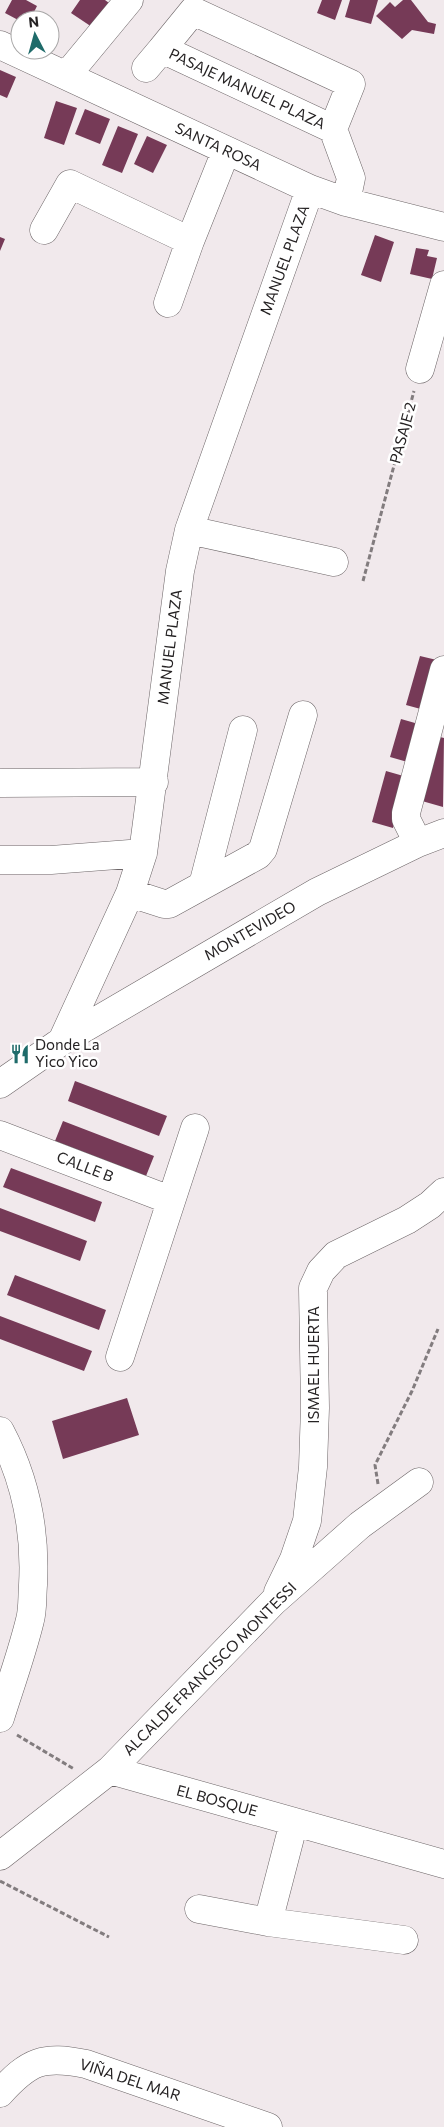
<svg xmlns="http://www.w3.org/2000/svg" width="444" height="2127" font-family="Commissioner,sans-serif">
<style>
.building{fill:#763a57}
.lines{fill:none;stroke-linecap:round;stroke-linejoin:round}
.minor-casing{stroke:#6c6567;stroke-width:29}
.path{stroke:#827c7e;stroke-width:3;stroke-dasharray:5 2.5;stroke-linecap:butt}
.minor{stroke:#fff;stroke-width:28}
.labels{text-anchor:middle;stroke-width:5;stroke-linejoin:round;paint-order:stroke}
.street-label{font-size:15px;fill:#262324;stroke:#fff}
.poi-label{font-size:15px;fill:#262324;stroke:#fff;text-anchor:start}
</style>
<rect width="100%" height="100%" fill="#f1e9ec"/>
<path class="building" d="M12 0H26L37 6 30 20 20 21 5 13Z
M80 0H105L109 3 92 27 71 13Z
M322 0H342L335 20 317 13Z
M350 0H378L371 24 345 17Z
M403 0H411L428 22 436 24 434 34 412 30 402 39 376 16 390 2 395 7Z
M0 70 16 77 7 98 0 95Z
M56 101 77 108 64 145 44 138Z
M85 109 110 119 100 144 75 134Z
M118 126 138 134 122 173 102 165Z
M147 136 167 145 153 173 134 164Z
M375 235 394 242 381 282 361 275Z
M0 237 5 239 0 251Z
M416 248 429 250 427 256 437 258 432 279 410 274Z
M420 656 441 661 428 711 406 705Z
M401 719 422 725 411 763 390 757Z
M440 737 444 738 443 807 422 801Z
M386 771 407 777 393 828 372 822Z
M75 1081 167 1116 159 1136 68 1101Z
M63 1121 154 1156 146 1176 55 1141Z
M11 1168 102 1202 95 1222 3 1187Z
M0 1208 87 1241 80 1261 0 1231Z
M15 1275 106 1310 99 1330 7 1295Z
M0 1316 92 1351 84 1371 0 1339Z
M127 1398 139 1435 63 1459 52 1421Z"/>
<g class="lines">
<defs>
<path id="minor" d="M0 45 310 189 346 202 444 227
M146 68 162 49
M67 75 129 0
M333 129 162 49 193 11 351 84 333 129 351 178 346 202
M44 230 70 184 190 241
M168 303 190 241 226 151
M420 369 444 285
M189 530 334 562
M0 783 154 782
M418 843 406 819V813L444 670
M0 860H51L143 853
M203 885 243 730
M130 893 164 904H169L258 855 263 849 303 715
M62 1041 130 893 143 853 180 571 189 530 310 189
M0 1084 62 1041 317 892 418 843 444 833
M0 1135 170 1200
M120 1357 195 1128
M0 1431C26 1480 36 1530 33 1585 32 1597 33 1609 30 1620 22 1653 10 1686 0 1718
M278 1592 294 1559 307 1521 313 1467 315 1408 313 1288 321 1271 336 1255 407 1220 430 1205 444 1192
M110 1770 444 1864
M294 1822 268 1922 404 1940
M0 1856 110 1770 273 1602 360 1525 419 1482
M199 1909 268 1922
M0 2093C29 2061 43 2055 86 2064L268 2127"/>
</defs>
<use href="#minor" class="minor-casing"/>
<path class="path" d="M363 581 414 391
M378 1484 375 1465 412 1391 438 1329
M17 1735 74 1769
M0 1881 109 1937"/>
<use href="#minor" class="minor"/>
</g>
<defs>
<symbol id="restaurant-bare" viewBox="-9 -9 18 18"><path d="M-5-6h1v4h1v-4h1v4h1v-4h1v5L-1.5 .5V6h-2V.5L-5-1ZM5-6V6H3V1.5H1.5Q1.5-4 5-6Z" fill="#1f6b6a" stroke="#fff" stroke-width="2.5" paint-order="stroke"/></symbol>
</defs>
<g fill-rule="evenodd">
<use href="#restaurant-bare" x="6" y="1040" width="28" height="28"/>
</g>
<g class="labels">
<g class="street-label">
<text transform="translate(247 89) rotate(25)" y="5">PASAJE MANUEL PLAZA</text>
<text transform="translate(218 147) rotate(25)" y="5">SANTA ROSA</text>
<text transform="translate(285 260) rotate(-70)" y="5">MANUEL PLAZA</text>
<text transform="translate(403 433) rotate(-75)" y="5">PASAJE 2</text>
<text transform="translate(170 647) rotate(-83)" y="5">MANUEL PLAZA</text>
<text transform="translate(250 931) rotate(-30)" y="5">MONTEVIDEO</text>
<text transform="translate(85 1167) rotate(21)" y="5">CALLE B</text>
<text transform="translate(314 1365) rotate(-90)" y="5">ISMAEL HUERTA</text>
<text transform="translate(210 1669) rotate(-45)" y="5">ALCALDE FRANCISCO MONTESSI</text>
<text transform="translate(217 1801) rotate(15)" y="5">EL BOSQUE</text>
<text transform="translate(130 2080) rotate(18)" y="5">VIÑA DEL MAR</text>
</g>
<g class="poi-label">
<text x="35" y="1050">Donde La<tspan x="35" dy="17">Yico Yico</tspan></text>
</g>
</g>
<g transform="translate(35 35) rotate(354)"><circle r="24" fill="#ffffff" stroke="#a8a7a7"/>
<path d="M0-4L9 19L0 12L-9 19Z" fill="#1f6b6a"/>
<text y="-8" font-size="14" font-weight="bold" text-anchor="middle" fill="#262324">N</text>
</g>
</svg>
